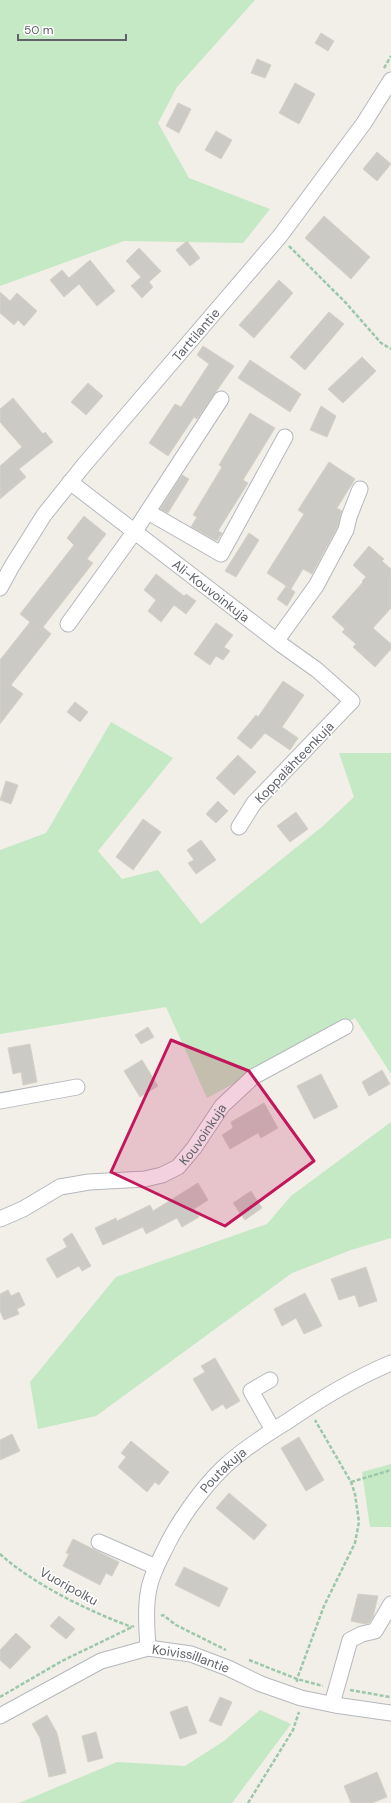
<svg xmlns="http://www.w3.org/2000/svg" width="391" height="1803" font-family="'DM Sans',sans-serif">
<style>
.green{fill:#c5e8c5}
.building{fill:#cccac5;stroke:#d6d1c6}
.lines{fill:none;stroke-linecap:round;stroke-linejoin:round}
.minor-casing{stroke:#b5b8bc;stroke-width:17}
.path{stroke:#9cc7a9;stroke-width:2.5;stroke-dasharray:4 2;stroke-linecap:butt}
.minor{stroke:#fff;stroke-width:15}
.marked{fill:#c2185b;fill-opacity:0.2;stroke:#c2185b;stroke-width:3;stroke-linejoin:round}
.labels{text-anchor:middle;stroke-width:3;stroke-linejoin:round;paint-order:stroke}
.street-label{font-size:13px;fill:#5f6368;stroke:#fff}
</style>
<rect width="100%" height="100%" fill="#f1efe8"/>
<path class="green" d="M0 0H255L177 87 158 123 189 178 270 209 243 243 124 241 0 286Z
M111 722 173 758 98 851 122 879 158 870 201 924 323 826 354 797 339 753H391V1074L355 1018 207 1098 166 1007 0 1034V850L46 833Z
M391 1122V1238L351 1250 292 1273 96 1416 38 1429 30 1382 116 1277 267 1224 291 1196Z
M391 1464V1527H370L362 1472Z
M260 1710 291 1724 232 1803H19L117 1762 185 1766 224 1741Z"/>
<path class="building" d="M321 33 334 41 328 51 315 43Z
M257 59 271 65 265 78 251 73Z
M295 83 315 94 299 124 279 113Z
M178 103 191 109 179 133 166 126Z
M216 131 232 140 221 159 205 150Z
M377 152 391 164 377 181 363 169Z
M324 216 370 257 351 279 305 238Z
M187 241 200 258 190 266 176 250Z
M139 248 161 271 149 282 153 287 142 298 131 286 141 277 126 261Z
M90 260 115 291 97 306 79 284 64 297 50 280 62 270 69 278Z
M279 280 293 293 254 338 239 325Z
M0 292 10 301 17 293 37 311 24 326 18 320 14 325 0 313Z
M329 312 344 324 305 370 290 357Z
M203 346 234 366 197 419 194 417 168 456 149 443 175 404 181 407 209 364 197 355Z
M362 357 376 371 343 403 328 389Z
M250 360 301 394 290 412 238 378Z
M88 383 103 396 86 415 71 402Z
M13 398 43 434 45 432 53 442 19 469 26 477 0 499V466L22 447 0 422V409Z
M321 406 336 416 327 437 310 430Z
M250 413 275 428 243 480 248 483 218 531 222 533 217 541 191 527 197 517 193 515 222 467 219 465Z
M329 462 355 479 337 508 342 511 338 526 312 574 303 569 291 589 267 573 304 514 298 510Z
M182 475 189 479 168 513 160 509Z
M84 516 106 534 87 559 93 563 43 627 51 634 11 685 23 694 0 724V660L30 622 20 614 74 545 67 538Z
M249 533 259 540 236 577 225 571Z
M369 546 384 559 382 561 391 569V608L373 628 391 644V649L375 667 353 647 356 644 342 632 345 629 332 617 363 582 362 581 366 577 353 565Z
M156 574 184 596 186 594 196 601 186 614 174 605 161 622 148 611 156 600 144 590Z
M286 586 295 592 287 606 277 599Z
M216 623 233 635 224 647 230 651 223 660 216 656 210 665 194 654Z
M283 681 304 695 282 727 298 738 290 750 265 733 251 749 237 738 256 715 258 717Z
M75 702 88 712 80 722 67 712Z
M238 755 256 772 234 795 216 778Z
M6 781 18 785 11 804 0 800Z
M218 801 228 811 216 823 206 814Z
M296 812 308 829 290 842 277 826Z
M143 819 161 832 133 870 116 857Z
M201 840 216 860 196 874 188 863 194 860 187 850Z
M148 1027 154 1037 141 1044 135 1035Z
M30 1044 37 1082 23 1085 21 1072 13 1074 8 1048Z
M142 1060 158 1086 140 1097 124 1071Z
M382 1070 390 1084 369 1096 362 1082Z
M321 1074 338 1107 314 1119 297 1086Z
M264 1103 278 1128 261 1138 258 1133 230 1149 222 1135 233 1128 231 1122Z
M198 1183 208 1200 194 1209 199 1217 182 1227 177 1218 146 1234 143 1227 103 1245 95 1228 116 1218 117 1221 150 1205 153 1211Z
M251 1191 262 1208 245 1220 233 1203Z
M72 1233 91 1266 82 1271 79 1266 57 1278 46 1259 67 1247 63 1239Z
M366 1267 377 1301 359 1307 355 1295 339 1300 331 1279Z
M8 1290 11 1296 19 1292 25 1305 17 1309 19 1314 4 1320 0 1311V1294Z
M305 1293 322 1326 304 1334 296 1318 282 1326 274 1309Z
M215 1358 240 1401 226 1409 223 1404 212 1411 193 1379 205 1372 201 1366Z
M12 1434 20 1451 0 1460V1440Z
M299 1437 324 1480 306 1491 281 1448Z
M131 1441 169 1472 159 1485 155 1482 147 1492 118 1467 126 1457 121 1453Z
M229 1493 267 1525 254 1540 216 1508Z
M73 1539 119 1562 112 1576 106 1573 100 1585 63 1566 69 1554 66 1553Z
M184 1567 228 1588 219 1607 175 1585Z
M358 1594 378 1596 373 1617 369 1623 365 1624 351 1621Z
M59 1616 75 1629 66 1639 50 1626Z
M16 1633 31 1647 10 1669 0 1660V1650Z
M220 1697 232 1702 221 1726 209 1721Z
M187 1706 197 1733 180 1739 170 1712Z
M47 1715 57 1733 66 1773 49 1777 40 1738 32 1724Z
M96 1732 103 1758 88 1762 82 1736Z
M377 1772 387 1797 372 1803H351L344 1786Z"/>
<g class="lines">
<defs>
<g id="minor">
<path id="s1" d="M70 482 282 645 317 670 352 701 254 803 239 827"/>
<path d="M148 512 221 554 285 437"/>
<path id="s2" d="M0 588 12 566 44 515 84 465 280 236 364 123 391 80"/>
<path d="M68 624 135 531 221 399"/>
<path d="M277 640 316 586 346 530 349 517 360 489"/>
<path d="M0 1101 77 1087"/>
<path id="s3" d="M0 1219 23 1209 60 1187 89 1182 145 1179 162 1175 178 1167 194 1148 222 1106 253 1077 345 1027"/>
<path d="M270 1380 251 1391 273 1430"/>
<path d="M99 1542 156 1567"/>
<path id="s4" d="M148 1648C147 1630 145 1612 148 1594 150 1579 157 1565 164 1551 177 1523 201 1489 224 1467 243 1449 265 1435 288 1421 320 1399 355 1378 391 1363"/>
<path d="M332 1704 350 1640 362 1634 375 1631 391 1604"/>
<path id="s5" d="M0 1716 101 1661 148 1648 191 1654 228 1668 261 1684 301 1698 335 1705 391 1713"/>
</g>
</defs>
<use href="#minor" class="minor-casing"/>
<path class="path" d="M384 68 391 56
M289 246 346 303 381 343 391 349
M351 1482 391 1470
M0 1554C33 1584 90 1612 132 1627
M161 1616 163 1615 176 1625 226 1650
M249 1660 297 1679 323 1686
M297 1682V1679L324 1606 355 1543 359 1522 355 1494 351 1482 315 1420
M350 1690 390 1697
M0 1697 62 1661 134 1626
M248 1803 293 1730 299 1712"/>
<use href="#minor" class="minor"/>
</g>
<path class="marked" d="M171 1040 249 1071 314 1161 225 1226 111 1172Z"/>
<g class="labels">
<g class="street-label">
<text dy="5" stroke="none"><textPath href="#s2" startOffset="321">Tarttilantie</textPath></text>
<text dy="5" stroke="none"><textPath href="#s1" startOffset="178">Ali-Kouvoinkuja</textPath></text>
<text transform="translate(294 762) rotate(-46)" y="5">Koppalähteenkuja</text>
<text dy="5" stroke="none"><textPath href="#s3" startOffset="230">Kouvoinkuja</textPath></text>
<text dy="5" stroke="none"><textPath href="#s4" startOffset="201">Poutakuja</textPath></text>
<text transform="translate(69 1586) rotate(29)" y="5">Vuoripolku</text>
<text dy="5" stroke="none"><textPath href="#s5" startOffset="208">Koivissillantie</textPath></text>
</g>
</g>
<path d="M18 34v6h108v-6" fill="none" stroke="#5f6368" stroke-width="2"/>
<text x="24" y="34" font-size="12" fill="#5f6368" stroke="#ffffff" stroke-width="3" paint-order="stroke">50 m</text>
</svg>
